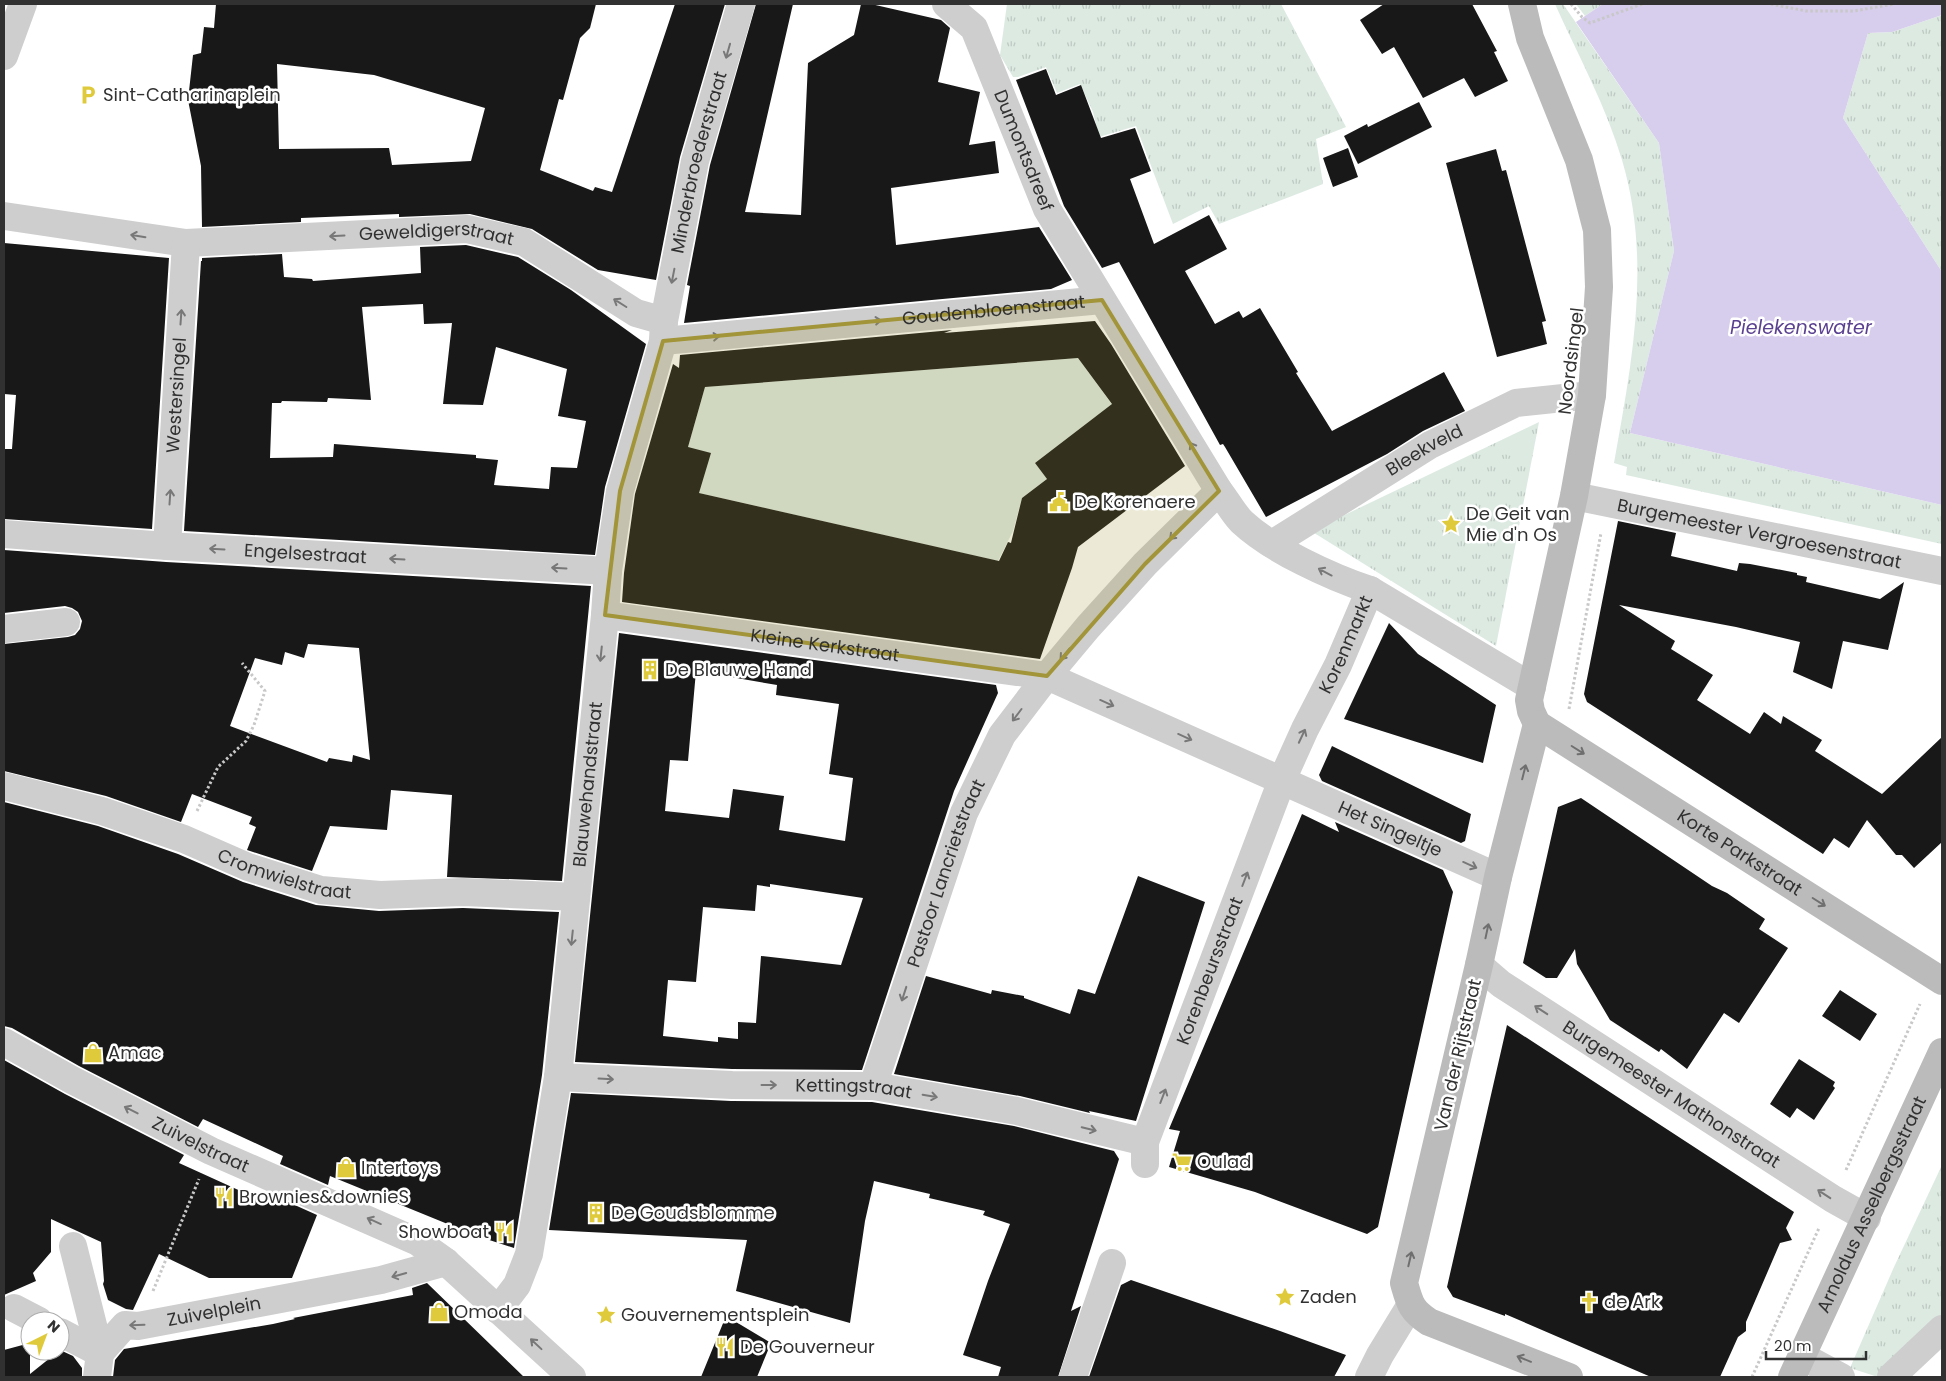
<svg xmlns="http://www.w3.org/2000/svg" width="1946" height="1381" font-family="Poppins,sans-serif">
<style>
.grass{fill:url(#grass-tufts)}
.garden{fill:#dceae2}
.water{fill:#d7cdec}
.building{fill:#181818;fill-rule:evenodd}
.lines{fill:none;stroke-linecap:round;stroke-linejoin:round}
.path{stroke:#c8c8c8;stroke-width:3;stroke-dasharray:2.5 2.5;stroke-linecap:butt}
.street{stroke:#cecece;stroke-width:28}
.secondary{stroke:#bbb;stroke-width:28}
.oneway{stroke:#787878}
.oneway2{stroke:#6f6f6f}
.marked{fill:#a29438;fill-opacity:0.2;stroke:#a29438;stroke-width:4;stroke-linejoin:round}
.labels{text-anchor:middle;stroke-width:5;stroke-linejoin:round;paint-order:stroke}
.poi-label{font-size:18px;fill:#313131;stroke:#fff;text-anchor:start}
.street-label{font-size:18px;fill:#313131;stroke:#fff}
.water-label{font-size:19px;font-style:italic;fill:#5b4191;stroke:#fff}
</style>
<defs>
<pattern id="grass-tufts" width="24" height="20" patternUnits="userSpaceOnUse" patternTransform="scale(1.25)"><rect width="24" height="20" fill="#dceae2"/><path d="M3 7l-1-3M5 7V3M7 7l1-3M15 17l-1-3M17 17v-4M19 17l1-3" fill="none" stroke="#bdc9c2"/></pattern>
</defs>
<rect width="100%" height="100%" fill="#fff"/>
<path class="grass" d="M1007 4H1281L1346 127 1316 139 1323 184 1219 224 1209 206 1173 224 1136 126 1099 137 1093 112 1080 84 1057 93 1046 67 1018 77H1013L1000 55Z
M1555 4H1563L1659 143 1674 251 1630 433 1942 505V544L1626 475 1627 467 1614 463C1632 362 1652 261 1622 160 1606 106 1578 55 1555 4Z
M1576 4H1603L1585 16Z
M1942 15V272L1843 118 1868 33 1892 32Z
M1539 422 1496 646 1311 531Z
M1942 1165V1316L1878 1377 1850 1368 1894 1267Z"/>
<path class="garden" d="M1078 358 1116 410 1095 417 1035 463 1047 479 1022 498 1013 531 998 561 699 493 688 447 705 387Z
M1532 431 1527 461 1491 450Z"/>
<path class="water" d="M1603 4H1942V15L1892 32 1868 33 1843 118 1942 272V505L1630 433 1674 251 1659 143 1576 22Z"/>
<path class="building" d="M216 4H596L590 28 580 38 563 100 559 99 540 170 593 191 595 187 612 192 675 4H725L680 157 656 280 598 270 532 229 470 214 399 217V214L301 218V222L202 227 201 166 188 100 193 55 201 53 204 27 214 28ZM277 64 374 75 485 108 471 161 392 165 389 148 279 149Z
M756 4H793L745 212 801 215 808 63 854 35 861 4H871L941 20 950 28 938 82 980 92 969 145 995 141 999 173 891 188 896 245 1039 227 1072 280 1051 289 684 323 690 286 687 285 710 165Z
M1384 4H1472L1497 51 1494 52 1508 81 1475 97 1464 78 1423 98 1394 47 1382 54 1360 20Z
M1046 69 1056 95 1081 85 1101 138 1135 128 1151 171 1130 179 1154 244 1209 215 1227 249 1185 271 1215 324 1239 311 1243 318 1260 308 1298 372 1296 373 1332 431 1444 372 1465 411 1423 431 1387 454 1266 517 1225 447 1223 444 1220 445 1119 262 1102 268 1064 206 1016 80Z
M1419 102 1432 127 1358 164 1344 136 1367 124 1368 127Z
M1348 148 1358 177 1333 187 1323 158Z
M1496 149 1502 171 1506 170 1546 321 1542 322 1547 344 1497 357 1446 163Z
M4 243 169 258 152 529 4 519V449H12L16 395 4 394Z
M466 245 518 257 571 290 646 344 605 487 595 555 184 531 201 261H202V258L282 254 284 277 312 279 313 281 421 273 420 247ZM423 304 424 324 452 323 443 404 483 405 496 347 567 369 558 416 586 421 577 468 551 467 549 489 494 485 498 460 476 458V455L334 444 333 457 270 458 272 403H281L282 401 327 402 328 398 371 400 362 307Z
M1095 321 1111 344 1185 466 1078 547 1072 568 1040 659 622 602 624 573 635 494 673 364 679 368 680 355 952 330 944 333ZM1078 358 1112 404 1035 463 1047 479 1022 498 1011 543 1008 542 999 561 699 493 711 453 688 447 705 387Z
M1618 521 1676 533 1671 556 1737 571 1739 563 1750 564 1797 573V575L1807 577 1806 582 1880 599 1904 582 1888 650 1843 641 1832 689 1793 672 1800 642 1736 627 1619 605 1675 641 1671 649 1713 675 1697 700 1750 734 1764 712 1781 724 1783 716 1822 740 1815 751 1882 794 1942 737V842L1914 868 1902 855H1896L1867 820 1849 848 1834 838 1823 854 1587 702 1584 694Z
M4 550 166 562 591 586 562 881 447 877 452 795 391 790 387 830 330 826 312 871 247 850 256 827 249 824 252 817 192 794 181 822 106 796 4 771V644L68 637 75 635 80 629 82 621 78 612 72 608 65 606 4 613ZM308 644 359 648 370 760 353 755 352 762 329 758 327 762 230 726 255 658 282 665 285 652 304 658Z
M1389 623 1418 654 1496 705 1483 763 1344 719Z
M619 633 996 685 998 693 954 791 862 1070 732 1069 575 1062ZM696 671 777 685 776 695 839 704 829 774 853 778 845 841 779 830 784 796 733 789 729 818 665 811 670 760 688 761ZM770 884 863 898 841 965 761 956 756 1023 738 1022V1039L718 1037V1042L663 1036 668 980 696 982 703 907 755 911 757 885 770 887Z
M1332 746 1471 814 1465 841 1461 843 1322 781 1319 775Z
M1581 798 1712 886 1727 893 1765 919 1759 929 1788 948 1739 1023 1724 1013 1687 1069 1661 1049 1659 1052 1610 1020 1577 964 1575 949 1557 978H1546L1523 963 1558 807Z
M4 802 98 826 178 854 243 882 316 905 379 911 463 908 559 912 542 1075 514 1248 477 1236 330 1176 328 1185 280 1164 283 1156 203 1119 198 1127 79 1066 12 1028 4 1026Z
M1302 814 1339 832 1335 822 1443 870 1453 892 1378 1227 1367 1234 1255 1192 1169 1167 1180 1131 1169 1129Z
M1138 876 1205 902 1136 1121 1089 1111 1090 1113 1020 1096 894 1074 926 976 991 994 992 990 1024 996V998L1070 1014 1078 989 1095 994Z
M1840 990 1877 1014 1860 1041 1822 1016Z
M1507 1025 1794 1212 1786 1228 1792 1240 1780 1243 1746 1322V1331L1738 1337 1720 1377H1651L1505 1314V1316L1453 1297 1447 1287Z
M1799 1059 1835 1082 1833 1086 1835 1088 1814 1120 1797 1108 1790 1118 1770 1104Z
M4 1060 65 1094 184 1155 179 1163 265 1202 268 1193 317 1215 292 1278H209L159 1254 133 1310 126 1309 108 1300 103 1284 104 1281 101 1242 51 1219V1252L33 1273 36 1281 4 1295Z
M571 1093 731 1101 872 1102 1014 1126 1114 1151 1119 1159 1071 1311 1081 1306 1058 1377H998L1001 1367 963 1355 988 1281 1010 1224 983 1215 985 1211 929 1198 930 1194 874 1181 865 1221 850 1323 736 1291 747 1240 549 1230Z
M1131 1280 1280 1331 1346 1355 1334 1377H1089L1121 1285Z
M427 1283 524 1377H113L115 1360 124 1349 273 1324 295 1319 293 1318 413 1295 412 1288Z
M726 1316 771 1343 757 1377H701Z
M30 1343V1374L60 1350 73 1356 82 1368V1377H4V1350Z"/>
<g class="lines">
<path class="path" d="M1571 4 1582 17 1590 23 1642 4
M1771 4 1806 11H1854L1894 4
M1569 709 1601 533
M197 811 218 767 246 741 254 725 265 691 242 663
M1846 1170 1920 1004
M153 1291 199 1179
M1752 1377 1819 1228"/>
<g class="street">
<path id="s1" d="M946 4 974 28 1047 209 1219 491"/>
<path d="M4 56 23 4"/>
<path id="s2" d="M4 216 186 243 467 229 524 242 636 313 664 321"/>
<path id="s3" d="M663 341 1102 300"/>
<path id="s4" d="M1574 496 1942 571"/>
<path id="s5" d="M4 534 167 546 608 571"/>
<path id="s6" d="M1272 544 1430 445 1516 403 1592 395"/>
<path id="s7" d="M167 546 186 243"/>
<path id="s8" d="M605 615 1047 676 1498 877"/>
<path d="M4 629 66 622"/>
<path id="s9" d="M4 786 102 811 184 839 248 867 321 890 380 895 463 892 576 897"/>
<path id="s10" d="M1479 965 1501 984 1833 1199 1867 1218"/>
<path id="s11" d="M4 1042 72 1080 211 1151 418 1242 446 1262 572 1377"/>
<path id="s12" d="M558 1077 732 1085 873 1086 1017 1111 1145 1142"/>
<path id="s13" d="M873 1086 964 813 1002 735 1047 676 1088 627 1145 564 1219 491C1227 501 1233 513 1242 522 1272 550 1331 577 1370 590L1532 687"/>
<path id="s14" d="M1145 1164V1142L1282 780 1305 729 1338 665 1370 590"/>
<path d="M73 1246 100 1353 97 1377"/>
<path d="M14 1308 39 1321"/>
<path id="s15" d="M498 1310 517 1285 529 1254 558 1077 605 615 608 571 620 491 663 341 664 321 695 161 741 4"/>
<path d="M60 1332 100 1353"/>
<path id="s16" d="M100 1353 125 1325 138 1326 381 1280 446 1262"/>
<path d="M1802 1356 1841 1377"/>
<path d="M1073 1377 1112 1263"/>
<path d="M1369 1377 1380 1355 1410 1306"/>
<path d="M1891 1377 1942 1329"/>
</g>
<g class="secondary">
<path d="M1522 4 1530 38 1579 160 1597 230 1599 287 1592 395 1574 496 1529 700 1531 711 1537 724"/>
<path d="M1537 724 1498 877 1479 965 1404 1283C1410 1304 1411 1310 1429 1322L1569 1377"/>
<path id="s17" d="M1537 724 1942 981"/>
<path id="s18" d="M1792 1377 1942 1052"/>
</g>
</g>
<defs><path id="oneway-shaft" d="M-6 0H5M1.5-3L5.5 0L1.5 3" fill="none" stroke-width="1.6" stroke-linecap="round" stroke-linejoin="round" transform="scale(1.25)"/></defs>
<g class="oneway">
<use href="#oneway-shaft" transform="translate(728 51) rotate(106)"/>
<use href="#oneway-shaft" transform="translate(138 236) rotate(-171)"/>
<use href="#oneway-shaft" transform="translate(337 236) rotate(177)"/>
<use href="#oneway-shaft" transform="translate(673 276) rotate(101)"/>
<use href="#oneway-shaft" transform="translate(620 303) rotate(-148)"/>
<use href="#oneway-shaft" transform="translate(181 317) rotate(-86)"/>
<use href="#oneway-shaft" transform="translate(874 321) rotate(-5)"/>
<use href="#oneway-shaft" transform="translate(712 337) rotate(-5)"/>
<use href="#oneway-shaft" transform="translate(1194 449) rotate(-121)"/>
<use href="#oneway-shaft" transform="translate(170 497) rotate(-86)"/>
<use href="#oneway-shaft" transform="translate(1175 534) rotate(135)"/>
<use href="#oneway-shaft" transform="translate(217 549) rotate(-177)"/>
<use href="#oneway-shaft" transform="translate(397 559) rotate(-177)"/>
<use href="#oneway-shaft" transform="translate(559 568) rotate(-177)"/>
<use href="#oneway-shaft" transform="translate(1325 572) rotate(-152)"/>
<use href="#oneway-shaft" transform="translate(601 654) rotate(96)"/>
<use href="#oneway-shaft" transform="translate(1065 654) rotate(130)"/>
<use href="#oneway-shaft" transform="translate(1107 703) rotate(24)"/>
<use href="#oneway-shaft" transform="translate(1017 715) rotate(127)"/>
<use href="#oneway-shaft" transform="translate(1302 736) rotate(-65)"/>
<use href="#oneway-shaft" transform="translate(1185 737) rotate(24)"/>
<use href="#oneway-shaft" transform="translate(1470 865) rotate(24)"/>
<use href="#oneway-shaft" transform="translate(1245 879) rotate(-69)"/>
<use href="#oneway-shaft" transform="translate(572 938) rotate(96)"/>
<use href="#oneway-shaft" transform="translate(904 994) rotate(108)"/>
<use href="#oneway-shaft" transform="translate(1541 1010) rotate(-147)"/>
<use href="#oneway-shaft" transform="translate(606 1079) rotate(3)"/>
<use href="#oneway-shaft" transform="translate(769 1085)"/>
<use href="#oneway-shaft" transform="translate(930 1096) rotate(10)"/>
<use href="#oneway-shaft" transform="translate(1163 1096) rotate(-69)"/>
<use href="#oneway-shaft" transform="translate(131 1110) rotate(-153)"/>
<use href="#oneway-shaft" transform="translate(1089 1129) rotate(13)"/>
<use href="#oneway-shaft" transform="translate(1824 1194) rotate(-147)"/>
<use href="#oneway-shaft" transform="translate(374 1221) rotate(-156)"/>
<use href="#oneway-shaft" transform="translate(399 1275) rotate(164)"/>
<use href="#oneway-shaft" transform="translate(137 1325) rotate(178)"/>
<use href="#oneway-shaft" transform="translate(536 1344) rotate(-137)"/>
</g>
<g class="oneway2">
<use href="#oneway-shaft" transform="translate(1578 750) rotate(32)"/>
<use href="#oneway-shaft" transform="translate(1524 772) rotate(-76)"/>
<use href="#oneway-shaft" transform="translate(1819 902) rotate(32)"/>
<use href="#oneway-shaft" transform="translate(1487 931) rotate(-78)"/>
<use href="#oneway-shaft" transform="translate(1410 1259) rotate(-77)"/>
<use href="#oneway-shaft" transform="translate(1524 1359) rotate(-158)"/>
</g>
<path class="marked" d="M1102 300 1219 491 1145 564 1047 676 605 615 620 491 663 341Z"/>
<defs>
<symbol id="parking-bare" viewBox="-9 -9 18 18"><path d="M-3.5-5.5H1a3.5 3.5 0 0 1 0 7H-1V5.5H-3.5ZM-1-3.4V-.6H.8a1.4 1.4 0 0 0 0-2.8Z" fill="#dfca3b" stroke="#fff" stroke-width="2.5" paint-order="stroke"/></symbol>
<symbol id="civic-bare" viewBox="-9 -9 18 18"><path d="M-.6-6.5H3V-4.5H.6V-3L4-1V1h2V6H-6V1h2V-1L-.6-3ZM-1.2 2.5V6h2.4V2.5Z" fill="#dfca3b" stroke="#fff" stroke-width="2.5" paint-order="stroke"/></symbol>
<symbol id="sight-bare" viewBox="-9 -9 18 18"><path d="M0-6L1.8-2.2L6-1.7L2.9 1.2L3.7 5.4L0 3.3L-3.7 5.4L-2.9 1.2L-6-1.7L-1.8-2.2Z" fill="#dfca3b" stroke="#fff" stroke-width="2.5" paint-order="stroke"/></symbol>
<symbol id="building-bare" viewBox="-9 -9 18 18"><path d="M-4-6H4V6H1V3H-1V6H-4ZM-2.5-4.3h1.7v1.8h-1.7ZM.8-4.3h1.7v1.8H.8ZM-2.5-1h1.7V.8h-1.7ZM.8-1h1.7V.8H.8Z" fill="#dfca3b" stroke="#fff" stroke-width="2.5" paint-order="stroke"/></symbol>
<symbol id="shop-bare" viewBox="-9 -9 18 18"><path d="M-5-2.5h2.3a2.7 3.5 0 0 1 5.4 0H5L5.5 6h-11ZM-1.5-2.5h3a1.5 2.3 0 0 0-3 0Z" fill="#dfca3b" stroke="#fff" stroke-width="2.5" paint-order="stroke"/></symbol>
<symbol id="supermarket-bare" viewBox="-9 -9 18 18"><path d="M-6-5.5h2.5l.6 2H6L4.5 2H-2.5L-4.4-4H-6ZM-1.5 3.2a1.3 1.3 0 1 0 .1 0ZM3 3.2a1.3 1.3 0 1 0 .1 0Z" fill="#dfca3b" stroke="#fff" stroke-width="2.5" paint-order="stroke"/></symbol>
<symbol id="restaurant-bare" viewBox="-9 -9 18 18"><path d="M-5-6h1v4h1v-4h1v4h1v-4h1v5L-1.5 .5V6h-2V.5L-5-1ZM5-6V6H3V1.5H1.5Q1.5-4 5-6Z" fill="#dfca3b" stroke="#fff" stroke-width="2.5" paint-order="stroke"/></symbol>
<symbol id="church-bare" viewBox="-9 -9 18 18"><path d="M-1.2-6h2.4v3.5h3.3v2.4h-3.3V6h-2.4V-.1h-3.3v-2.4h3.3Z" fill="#dfca3b" stroke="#fff" stroke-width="2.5" paint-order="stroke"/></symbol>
</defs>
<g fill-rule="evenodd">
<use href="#parking-bare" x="74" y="81" width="28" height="28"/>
<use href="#civic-bare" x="1045" y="488" width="28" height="28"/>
<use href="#sight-bare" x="1437" y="510" width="28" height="28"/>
<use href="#building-bare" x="636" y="656" width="28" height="28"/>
<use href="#shop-bare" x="79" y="1039" width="28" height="28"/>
<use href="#supermarket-bare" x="1168" y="1148" width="28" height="28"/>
<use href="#shop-bare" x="332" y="1154" width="28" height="28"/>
<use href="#restaurant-bare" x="210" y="1183" width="28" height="28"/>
<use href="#building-bare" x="582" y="1199" width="28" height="28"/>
<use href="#restaurant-bare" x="490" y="1218" width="28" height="28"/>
<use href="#sight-bare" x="1271" y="1283" width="28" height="28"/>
<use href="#church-bare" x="1575" y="1288" width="28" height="28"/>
<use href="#shop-bare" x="425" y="1298" width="28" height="28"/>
<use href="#sight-bare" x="592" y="1301" width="28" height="28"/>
<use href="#restaurant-bare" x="711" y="1333" width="28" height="28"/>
</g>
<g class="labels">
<g class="poi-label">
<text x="103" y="101">Sint-Catharinaplein</text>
<text x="1074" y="508">De Korenaere</text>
<text x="1466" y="520">De Geit van<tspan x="1466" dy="21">Mie d'n Os</tspan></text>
<text x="665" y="676">De Blauwe Hand</text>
<text x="108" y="1059">Amac</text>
<text x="1197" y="1168">Oulad</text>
<text x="361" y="1174">Intertoys</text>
<text x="239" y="1203">Brownies&amp;downieS</text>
<text x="611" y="1219">De Goudsblomme</text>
<text x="489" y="1238" text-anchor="end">Showboat</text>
<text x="1300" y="1303">Zaden</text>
<text x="1604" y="1308">de Ark</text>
<text x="454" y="1318">Omoda</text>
<text x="621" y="1321">Gouvernementsplein</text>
<text x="740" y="1353">De Gouverneur</text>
</g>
<g class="street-label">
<text dy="6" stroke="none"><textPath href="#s1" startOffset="169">Dumontsdreef</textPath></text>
<text dy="6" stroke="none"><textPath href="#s15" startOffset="1172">Minderbroederstraat</textPath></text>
<text dy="6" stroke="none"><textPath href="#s2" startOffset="435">Geweldigerstraat</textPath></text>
<text dy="6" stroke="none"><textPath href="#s3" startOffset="332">Goudenbloemstraat</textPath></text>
<text transform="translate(1571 361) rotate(-83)" y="6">Noordsingel</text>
<text dy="6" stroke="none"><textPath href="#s7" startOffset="151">Westersingel</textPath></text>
<text dy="6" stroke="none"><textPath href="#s6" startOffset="179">Bleekveld</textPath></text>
<text dy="6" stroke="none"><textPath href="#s4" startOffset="189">Burgemeester Vergroesenstraat</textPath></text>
<text dy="6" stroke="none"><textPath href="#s5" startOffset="302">Engelsestraat</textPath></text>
<text dy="6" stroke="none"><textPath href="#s8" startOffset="222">Kleine Kerkstraat</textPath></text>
<text dy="6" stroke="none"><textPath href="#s14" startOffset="559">Korenmarkt</textPath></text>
<text dy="6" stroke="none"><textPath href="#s15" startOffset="538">Blauwehandstraat</textPath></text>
<text dy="6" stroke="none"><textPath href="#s8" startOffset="822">Het Singeltje</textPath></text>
<text dy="6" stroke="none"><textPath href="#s17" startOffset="240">Korte Parkstraat</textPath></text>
<text dy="6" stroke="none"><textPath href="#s9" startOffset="295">Cromwielstraat</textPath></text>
<text dy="6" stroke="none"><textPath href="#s13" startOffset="225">Pastoor Lancrietstraat</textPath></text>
<text dy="6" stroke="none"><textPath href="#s14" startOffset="205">Korenbeursstraat</textPath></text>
<text transform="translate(1458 1055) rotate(-77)" y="6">Van der Rijtstraat</text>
<text dy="6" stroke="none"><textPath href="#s12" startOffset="296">Kettingstraat</textPath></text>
<text dy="6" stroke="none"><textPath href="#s10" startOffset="232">Burgemeester Mathonstraat</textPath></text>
<text dy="6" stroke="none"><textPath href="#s11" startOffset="222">Zuivelstraat</textPath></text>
<text dy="6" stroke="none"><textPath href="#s18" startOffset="190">Arnoldus Asselbergsstraat</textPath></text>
<text dy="6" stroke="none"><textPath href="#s16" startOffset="128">Zuivelplein</textPath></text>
</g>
<g class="water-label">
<text x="1801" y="334">Pielekenswater</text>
</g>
</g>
<rect width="1946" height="1381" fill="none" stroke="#313131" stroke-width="10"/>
<g transform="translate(45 1336) rotate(42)"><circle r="24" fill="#ffffff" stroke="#adadad"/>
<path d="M0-4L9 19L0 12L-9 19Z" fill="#dfca3b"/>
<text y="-8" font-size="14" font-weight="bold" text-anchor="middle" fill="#313131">N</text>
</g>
<path d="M1766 1351v8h100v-8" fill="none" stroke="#313131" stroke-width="2.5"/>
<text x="1774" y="1351" font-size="15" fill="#313131" stroke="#ffffff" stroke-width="4" paint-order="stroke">20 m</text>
</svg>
